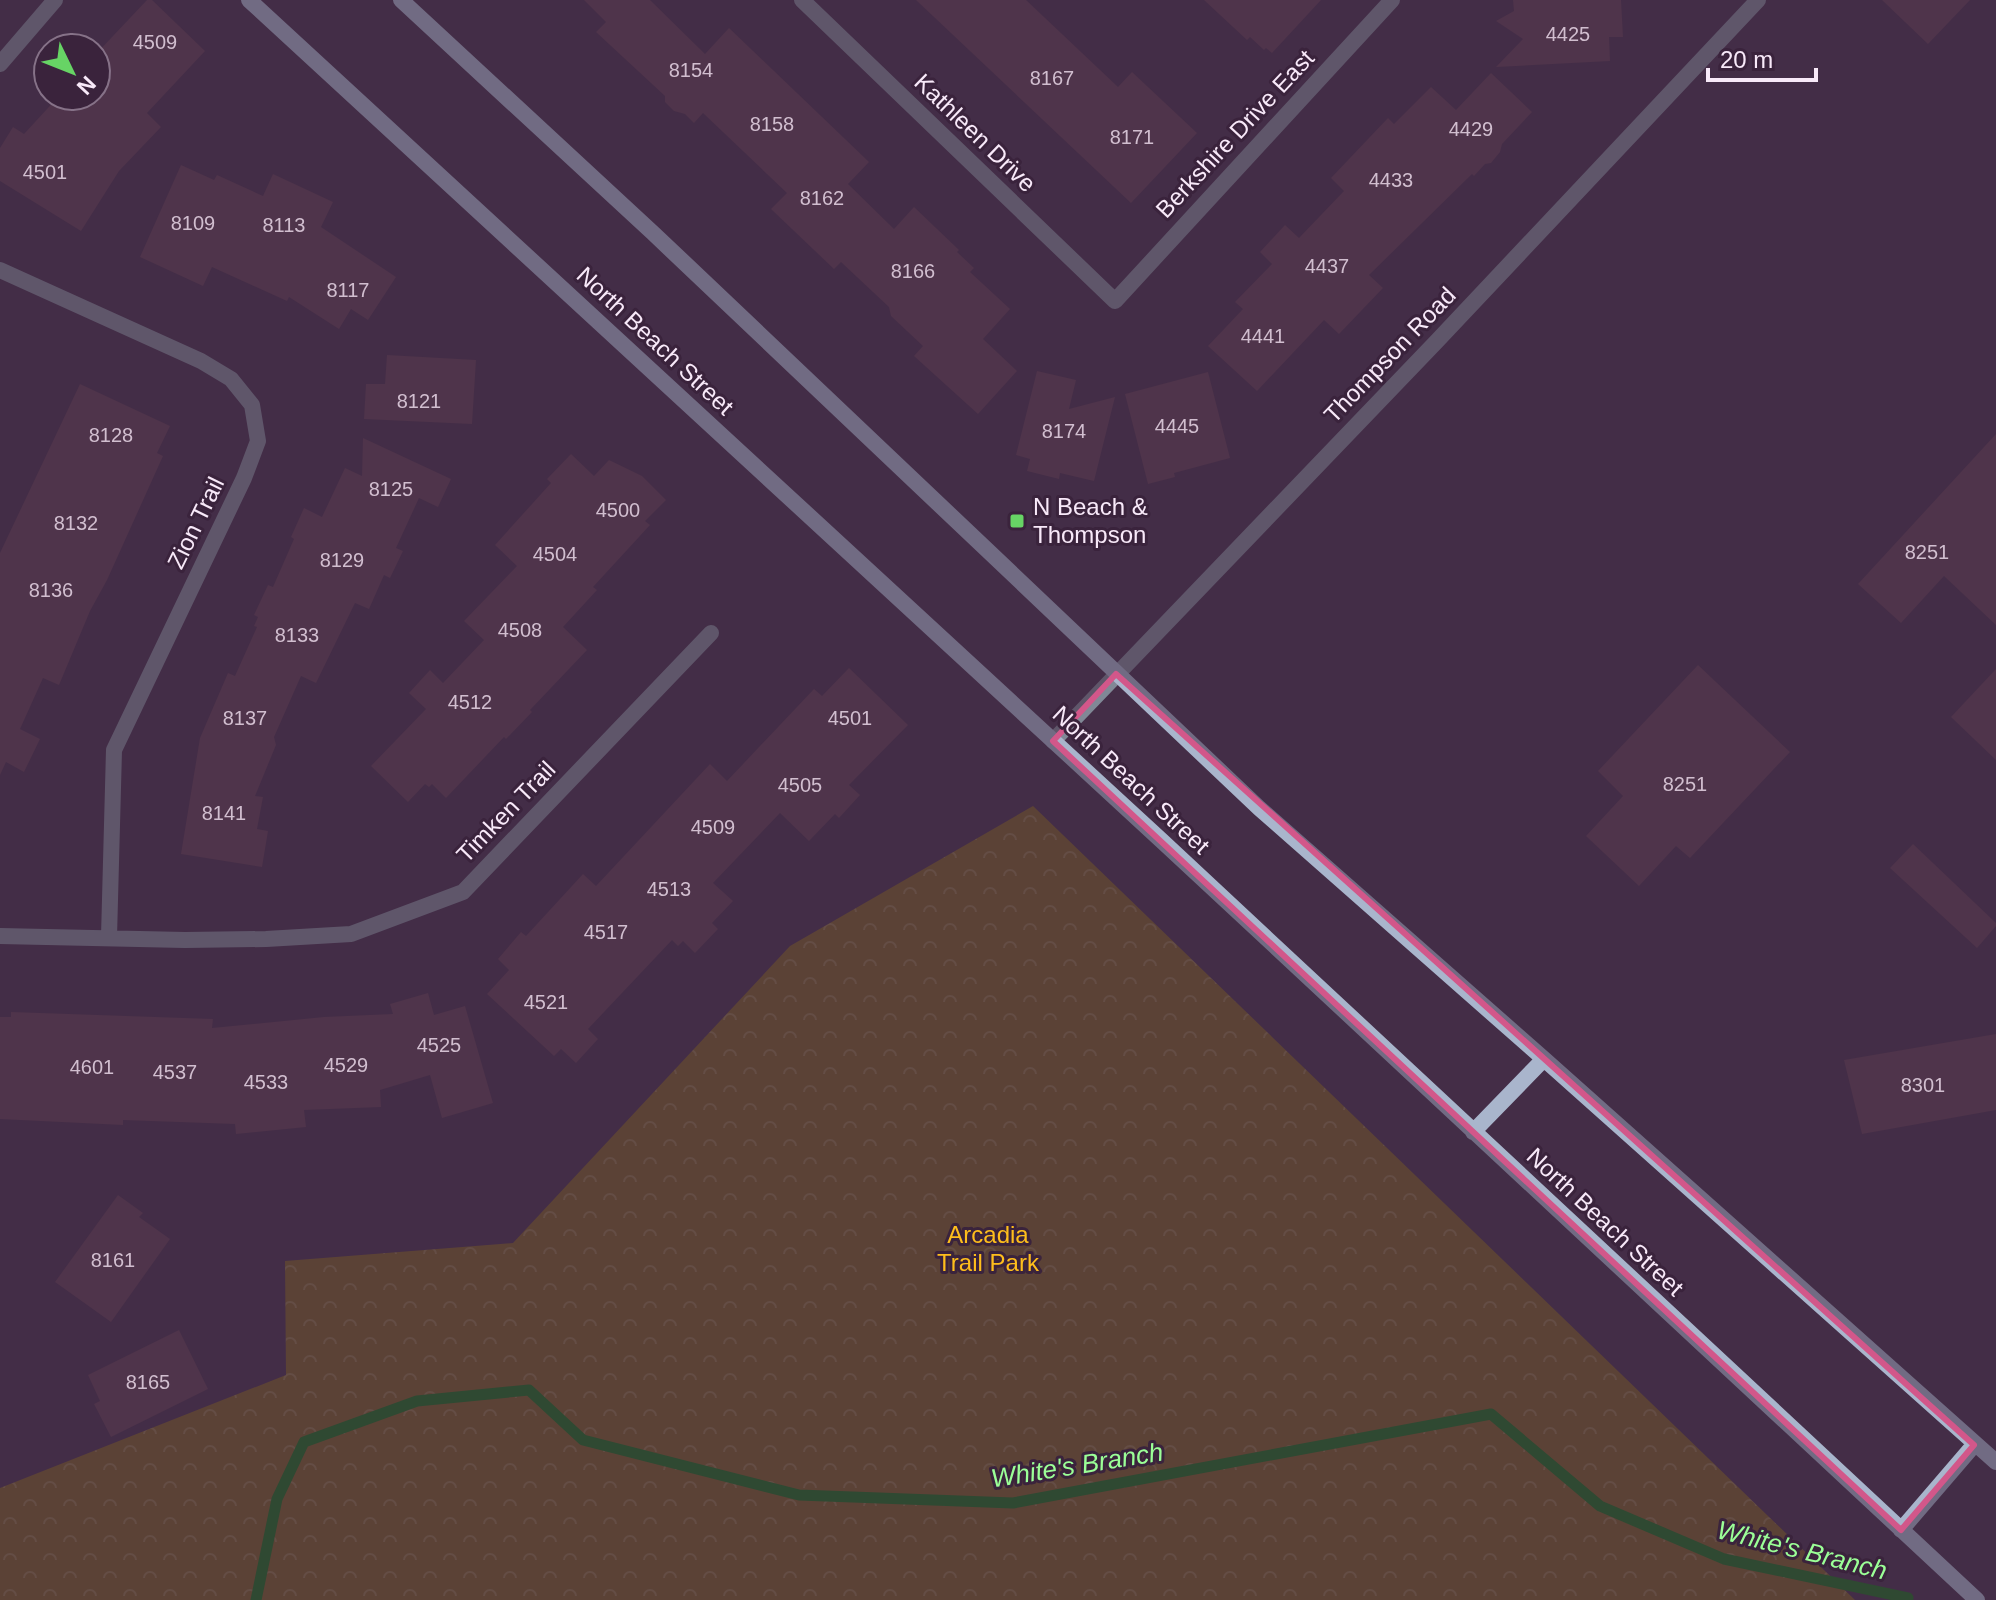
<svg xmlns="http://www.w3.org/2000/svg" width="1996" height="1600" font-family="Arial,sans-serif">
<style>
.park{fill:url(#park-crowns)}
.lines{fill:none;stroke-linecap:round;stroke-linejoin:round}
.stream{stroke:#186a1a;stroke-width:11}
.building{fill:#5d3d50}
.minor{stroke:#808896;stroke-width:16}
.tertiary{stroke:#808896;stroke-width:16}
.secondary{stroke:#a9b5cc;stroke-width:16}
.marked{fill:none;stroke:#d2578a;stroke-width:6;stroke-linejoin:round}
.poi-dot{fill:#67d465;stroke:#3a233c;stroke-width:3}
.labels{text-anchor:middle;stroke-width:6;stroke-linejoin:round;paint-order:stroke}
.number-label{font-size:20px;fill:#d1becf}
.street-label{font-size:24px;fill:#f8e9f9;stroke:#3a233c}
.poi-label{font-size:24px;fill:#f8e9f9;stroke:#3a233c;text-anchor:start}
.park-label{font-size:24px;fill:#febe1c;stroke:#3a233c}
.water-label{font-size:26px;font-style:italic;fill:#9bff97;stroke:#3a233c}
</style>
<defs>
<pattern id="park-crowns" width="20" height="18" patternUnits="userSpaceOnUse" patternTransform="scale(2)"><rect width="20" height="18" fill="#785c22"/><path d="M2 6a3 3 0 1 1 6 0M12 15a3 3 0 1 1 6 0" fill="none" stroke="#8c7343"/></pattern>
</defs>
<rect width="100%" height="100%" fill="#442d47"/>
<path class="park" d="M1033 806 1855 1600H0V1488L286 1375 285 1261 513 1243 790 946Z"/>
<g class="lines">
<path class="stream" d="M256 1600 277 1499 304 1442 417 1401 529 1390 583 1440 799 1495 1013 1503 1491 1414 1600 1506 1724 1559 1908 1598"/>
</g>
<path class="building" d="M147 0H152L205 51 147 113 161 127 119 171 81 231 0 181V148L13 127 24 134 59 96H96V54Z
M584 0H650L705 54 729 28 869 162 848 184 894 229 914 207 959 250 957 252 974 268 970 272 1010 309 983 339 1017 371 978 414 914 356 923 346 891 316 889 307 841 262 834 269 771 209 787 193 703 113 694 123 685 114 674 111 665 102V96L596 32 606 22Z
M916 0H1026L1118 87 1132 72 1197 133 1131 203Z
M1204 0H1321L1272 53 1266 48 1264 50 1250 37 1247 40Z
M1513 0H1621L1623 37H1609L1610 61 1496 67 1523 39 1496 21 1514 11Z
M1882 0H1970L1928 44Z
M1491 73 1532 112 1502 144 1500 152 1491 163 1485 164 1474 176 1472 174 1369 275 1383 288 1339 334 1324 320 1257 391 1208 346 1243 309 1235 302 1272 264 1260 252 1285 225 1299 238 1344 191 1331 178 1388 118 1394 124 1431 87 1456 110Z
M181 165 214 180 217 175 263 196 273 174 333 202 321 227 396 277 368 320 351 309 339 329 289 297 287 301 212 267 203 286 140 257Z
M387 355 476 360 472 424 364 419 366 384H385Z
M1037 371 1076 380 1069 409 1115 397 1094 481 1060 473 1059 479 1027 471 1030 459 1016 455Z
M1208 372 1230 458 1174 473 1175 477 1148 484 1125 394Z
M80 384 170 426 157 453 163 456 107 580 90 611 59 685 43 678 20 729 40 739 24 772 6 762 0 775V553Z
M1996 434V625L1944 576 1901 623 1858 584Z
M363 438 451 479 438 507 419 498 396 548 403 551 390 578 384 575 369 609 355 603 316 683 301 676 274 737 276 745 255 796 263 797 257 829 268 831 262 867 181 854 200 738 228 673 235 676 257 627 254 626 258 617 254 615 268 585 273 587 294 539 291 537 304 508 322 517 345 468 362 476Z
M571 454 594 476 609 460 642 476 666 500 645 521 650 525 593 587 597 590 563 627 587 650 530 710 532 712 506 739 504 737 446 798 432 784 429 787 425 784 408 802 371 766 426 709 409 693 430 670 443 683 484 640 464 621 517 566 495 545 551 483 547 479Z
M1698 665 1790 752 1690 858 1676 846 1639 886 1586 836 1623 796 1598 771Z
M849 668 908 725 849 785 860 795 839 818 835 814 809 841 780 813 713 883 733 901 712 923 718 929 695 953 683 941 678 946 672 940 588 1029 598 1039 576 1063 561 1049 554 1056 487 994 509 970 498 959 521 932 526 936 583 874 596 886 710 764 727 781 814 689 822 696Z
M1996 669V760L1951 717Z
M1913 844 1996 923V926L1977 948 1890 868Z
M428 993 434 1015 465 1006 493 1103 442 1118 430 1075 380 1090 381 1107 304 1110 306 1127 236 1134 235 1124 123 1120V1125L0 1119V1017H11V1012L213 1019 212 1028 324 1017 393 1014 390 1004Z
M1996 1034V1110L1862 1134 1844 1060Z
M118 1195 143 1213 139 1217 170 1239 111 1322 55 1282Z
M179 1330 208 1389 111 1437 94 1404 100 1401 88 1375Z"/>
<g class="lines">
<path class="minor" d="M802 0 1115 301 1392 0
M0 64 55 0
M0 270 201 361 231 379 252 405 258 441 244 478 114 750 109 937
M0 936 185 940 266 939 351 934 463 892 711 633"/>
<path class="tertiary" d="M1053 741 1437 341 1758 0"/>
<path class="secondary" d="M249 0 1162 841 1977 1600
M401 0 653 233 1259 808 1544 1059 1996 1462
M1473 1132 1544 1059
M1901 1530 1974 1445"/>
</g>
<path d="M0 0H1996V1600H0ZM1116 674 1974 1445 1901 1530 1053 741Z" fill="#442d47" fill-opacity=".55" fill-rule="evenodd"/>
<path class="marked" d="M1116 674 1974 1445 1901 1530 1053 741Z"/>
<rect class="poi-dot" x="1009" y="513" width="16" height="16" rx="4"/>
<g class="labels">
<g class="number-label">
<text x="1568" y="41">4425</text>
<text x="155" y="49">4509</text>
<text x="691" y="77">8154</text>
<text x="1052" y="85">8167</text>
<text x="772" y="131">8158</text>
<text x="1471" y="136">4429</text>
<text x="1132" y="144">8171</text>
<text x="45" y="179">4501</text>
<text x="1391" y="187">4433</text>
<text x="822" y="205">8162</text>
<text x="193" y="230">8109</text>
<text x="284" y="232">8113</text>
<text x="1327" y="273">4437</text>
<text x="913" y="278">8166</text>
<text x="348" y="297">8117</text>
<text x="1263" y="343">4441</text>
<text x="419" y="408">8121</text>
<text x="1177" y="433">4445</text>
<text x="1064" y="438">8174</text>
<text x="111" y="442">8128</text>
<text x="391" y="496">8125</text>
<text x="618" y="517">4500</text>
<text x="76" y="530">8132</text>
<text x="1927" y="559">8251</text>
<text x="555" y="561">4504</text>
<text x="342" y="567">8129</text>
<text x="51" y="597">8136</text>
<text x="520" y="637">4508</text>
<text x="297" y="642">8133</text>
<text x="470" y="709">4512</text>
<text x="245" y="725">8137</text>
<text x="850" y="725">4501</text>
<text x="1685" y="791">8251</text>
<text x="800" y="792">4505</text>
<text x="224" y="820">8141</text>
<text x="713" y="834">4509</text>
<text x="669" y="896">4513</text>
<text x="606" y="939">4517</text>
<text x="546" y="1009">4521</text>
<text x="439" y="1052">4525</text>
<text x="346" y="1072">4529</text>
<text x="92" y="1074">4601</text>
<text x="175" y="1079">4537</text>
<text x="266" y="1089">4533</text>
<text x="1923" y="1092">8301</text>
<text x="113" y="1267">8161</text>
<text x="148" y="1389">8165</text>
</g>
<g class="street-label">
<text transform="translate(975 133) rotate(44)" y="8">Kathleen Drive</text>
<text transform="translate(1235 134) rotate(-47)" y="8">Berkshire Drive East</text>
<text transform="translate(655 341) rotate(43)" y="8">North Beach Street</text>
<text transform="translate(1390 355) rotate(-46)" y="8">Thompson Road</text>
<text transform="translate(196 523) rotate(-64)" y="8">Zion Trail</text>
<text transform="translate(1131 780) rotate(43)" y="8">North Beach Street</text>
<text transform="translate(506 812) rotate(-46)" y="8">Timken Trail</text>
<text transform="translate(1605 1222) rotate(43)" y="8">North Beach Street</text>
</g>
<g class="poi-label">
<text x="1033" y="515">N Beach &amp;<tspan x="1033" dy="28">Thompson</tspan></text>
</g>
<g class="park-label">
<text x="988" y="1243">Arcadia<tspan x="988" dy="28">Trail Park</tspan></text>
</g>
<g class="water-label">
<text transform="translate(1077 1465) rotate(-9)" y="9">White's Branch</text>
<text transform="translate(1802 1550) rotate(14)" y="9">White's Branch</text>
</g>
</g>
<g transform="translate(72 72) rotate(133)"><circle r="38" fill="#3a233c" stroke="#867288" stroke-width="2"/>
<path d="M0-6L14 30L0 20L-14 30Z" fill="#67d465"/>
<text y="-12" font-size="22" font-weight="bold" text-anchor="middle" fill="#f8e9f9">N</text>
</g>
<path d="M1708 68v12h108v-12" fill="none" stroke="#f8e9f9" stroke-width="4"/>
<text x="1720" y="68" font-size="24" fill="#f8e9f9" stroke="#3a233c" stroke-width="6" paint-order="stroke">20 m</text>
</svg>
